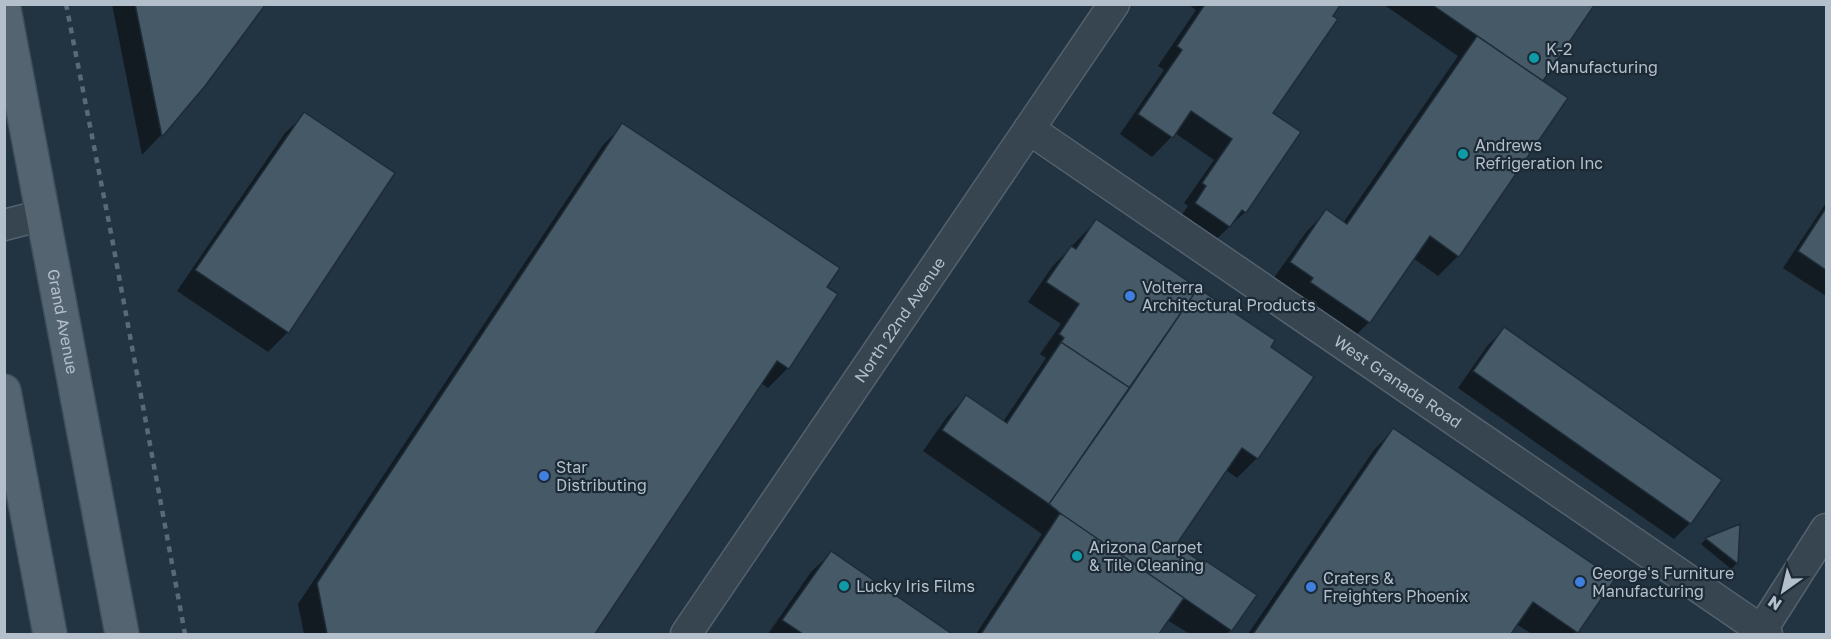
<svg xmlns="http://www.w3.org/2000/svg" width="1831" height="639" font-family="'Golos Text',sans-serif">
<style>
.shadow{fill:#0007}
.building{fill:#465967;stroke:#1e2c38;stroke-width:1.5}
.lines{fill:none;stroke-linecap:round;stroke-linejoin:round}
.minor-casing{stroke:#55626e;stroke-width:33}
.primary-casing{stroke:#404e5a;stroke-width:36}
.minor{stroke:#374551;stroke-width:30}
.primary{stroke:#556471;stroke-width:33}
.rail{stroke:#596978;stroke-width:4.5;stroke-dasharray:6 6;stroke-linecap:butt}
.culture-dot{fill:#0f9aa8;stroke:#1c2a36;stroke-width:2}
.shop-dot{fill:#3f7fe0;stroke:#1c2a36;stroke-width:2}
.labels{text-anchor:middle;stroke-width:4.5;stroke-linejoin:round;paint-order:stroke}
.poi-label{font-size:16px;fill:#b3bfcb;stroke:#1c2a36;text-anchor:start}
.street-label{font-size:16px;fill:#b3bfcb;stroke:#1c2a36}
</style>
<rect width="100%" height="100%" fill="#223341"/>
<path class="shadow" d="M112 4H264L204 85 160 136 142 155Z
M1188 4H1339L1271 113 1245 212 1209 246 1176 223 1188 206 1184 203 1214 160 1175 133 1152 157 1120 134 1164 70 1158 66 1196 10Z
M1383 4H1593L1541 81 1458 256 1438 276 1413 258 1369 322 1349 342 1271 282 1307 231 1327 211 1343 223 1458 56Z
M305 114 288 332 268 352 177 291 285 133Z
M623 125 825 287 788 368 768 388 761 383 593 634H304L298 604 603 145Z
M1826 203V296L1783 268Z
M1096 221 1269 347 1312 377 1257 458 1237 478 1226 470 1174 546 1231 630 1226 634H1190L1167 620 1158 634H976L1042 534 923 451 947 417 966 397 1003 422 1046 358 1040 354 1061 324 1028 302 1052 267Z
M1504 329 1690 523 1674 539 1458 388 1488 345Z
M1393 430 1613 579 1574 634H1532L1516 624 1509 634H1248L1374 450Z
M1738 526 1736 564 1731 569 1701 544 1706 539Z
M831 553 949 634H768L811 572Z"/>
<path class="building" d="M135 4H266L205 86 162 137Z
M1205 4H1341L1333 16 1338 19 1273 113 1301 132 1246 213 1242 210 1230 227 1195 203 1206 186 1202 183 1232 139 1191 111 1173 138 1138 114 1182 50 1177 46Z
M1431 4H1595L1543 81Z
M1477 36 1568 98 1459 257 1430 236 1370 323 1310 282 1313 278 1290 262 1326 209 1347 224Z
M304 112 395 173 289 333 195 270Z
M622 123 840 268 827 287 838 294 789 369 777 361 595 634H327L317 583Z
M1826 208V270L1798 251Z
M1096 219 1198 288 1130 388 1061 342 1064 338 1059 334 1079 304 1046 282 1071 246 1076 249Z
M1198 288 1275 340 1271 347 1314 377 1258 459 1242 448 1176 545 1204 564 1206 561 1257 595 1232 631 1060 513 1049 504Z
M1504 327 1722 480 1691 524 1473 371Z
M1061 342 1130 388 1049 504 942 430 966 395 1007 423Z
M1393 428 1615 579 1578 633 1533 602 1511 634H1253Z
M1060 513 1184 598 1159 634H981Z
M1740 524 1738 564 1705 538Z
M831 551 952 634H803L782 620Z"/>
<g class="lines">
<defs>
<g id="minor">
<path id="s1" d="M1029 129 1767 634"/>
<path d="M4 225 43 215"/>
<path id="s2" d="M686 634 1114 4"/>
<path d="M1759 634 1826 529"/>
</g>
<g id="primary">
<path id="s3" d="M4 9 122 634"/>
<path d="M4 391 50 634"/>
</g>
</defs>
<use href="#minor" class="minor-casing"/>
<use href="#primary" class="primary-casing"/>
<use href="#minor" class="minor"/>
<use href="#primary" class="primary"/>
<path class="rail" d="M66 4 111 233 185 634"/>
</g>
<g class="culture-dot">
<circle cx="1534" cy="58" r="6"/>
<circle cx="1463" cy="154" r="6"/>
<circle cx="1077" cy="556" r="6"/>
<circle cx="844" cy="586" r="6"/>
</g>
<g class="shop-dot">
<circle cx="1130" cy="296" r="6"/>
<circle cx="544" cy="476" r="6"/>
<circle cx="1580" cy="582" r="6"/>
<circle cx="1311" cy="587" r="6"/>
</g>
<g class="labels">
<g class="poi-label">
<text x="1546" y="55">K-2<tspan x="1546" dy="18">Manufacturing</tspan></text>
<text x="1475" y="151">Andrews<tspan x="1475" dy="18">Refrigeration Inc</tspan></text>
<text x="1142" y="293">Volterra<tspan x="1142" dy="18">Architectural Products</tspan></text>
<text x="556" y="473">Star<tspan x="556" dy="18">Distributing</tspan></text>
<text x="1089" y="553">Arizona Carpet<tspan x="1089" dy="18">&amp; Tile Cleaning</tspan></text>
<text x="1592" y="579">George's Furniture<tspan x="1592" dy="18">Manufacturing</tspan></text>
<text x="1323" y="584">Craters &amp;<tspan x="1323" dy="18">Freighters Phoenix</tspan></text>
<text x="856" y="592">Lucky Iris Films</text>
</g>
<g class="street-label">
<text dy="6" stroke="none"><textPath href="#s2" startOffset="380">North 22nd Avenue</textPath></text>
<text dy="6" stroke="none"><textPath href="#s3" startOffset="318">Grand Avenue</textPath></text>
<text dy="6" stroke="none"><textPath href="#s1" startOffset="447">West Granada Road</textPath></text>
</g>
</g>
<rect width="1831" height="639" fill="none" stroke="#b3bfcb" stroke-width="12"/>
<g transform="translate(1783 591) rotate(214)" stroke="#1c2a36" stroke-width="4.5" paint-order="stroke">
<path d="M0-4.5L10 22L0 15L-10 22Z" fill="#b3bfcb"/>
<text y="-9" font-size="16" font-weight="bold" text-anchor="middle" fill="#b3bfcb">N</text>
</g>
</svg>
